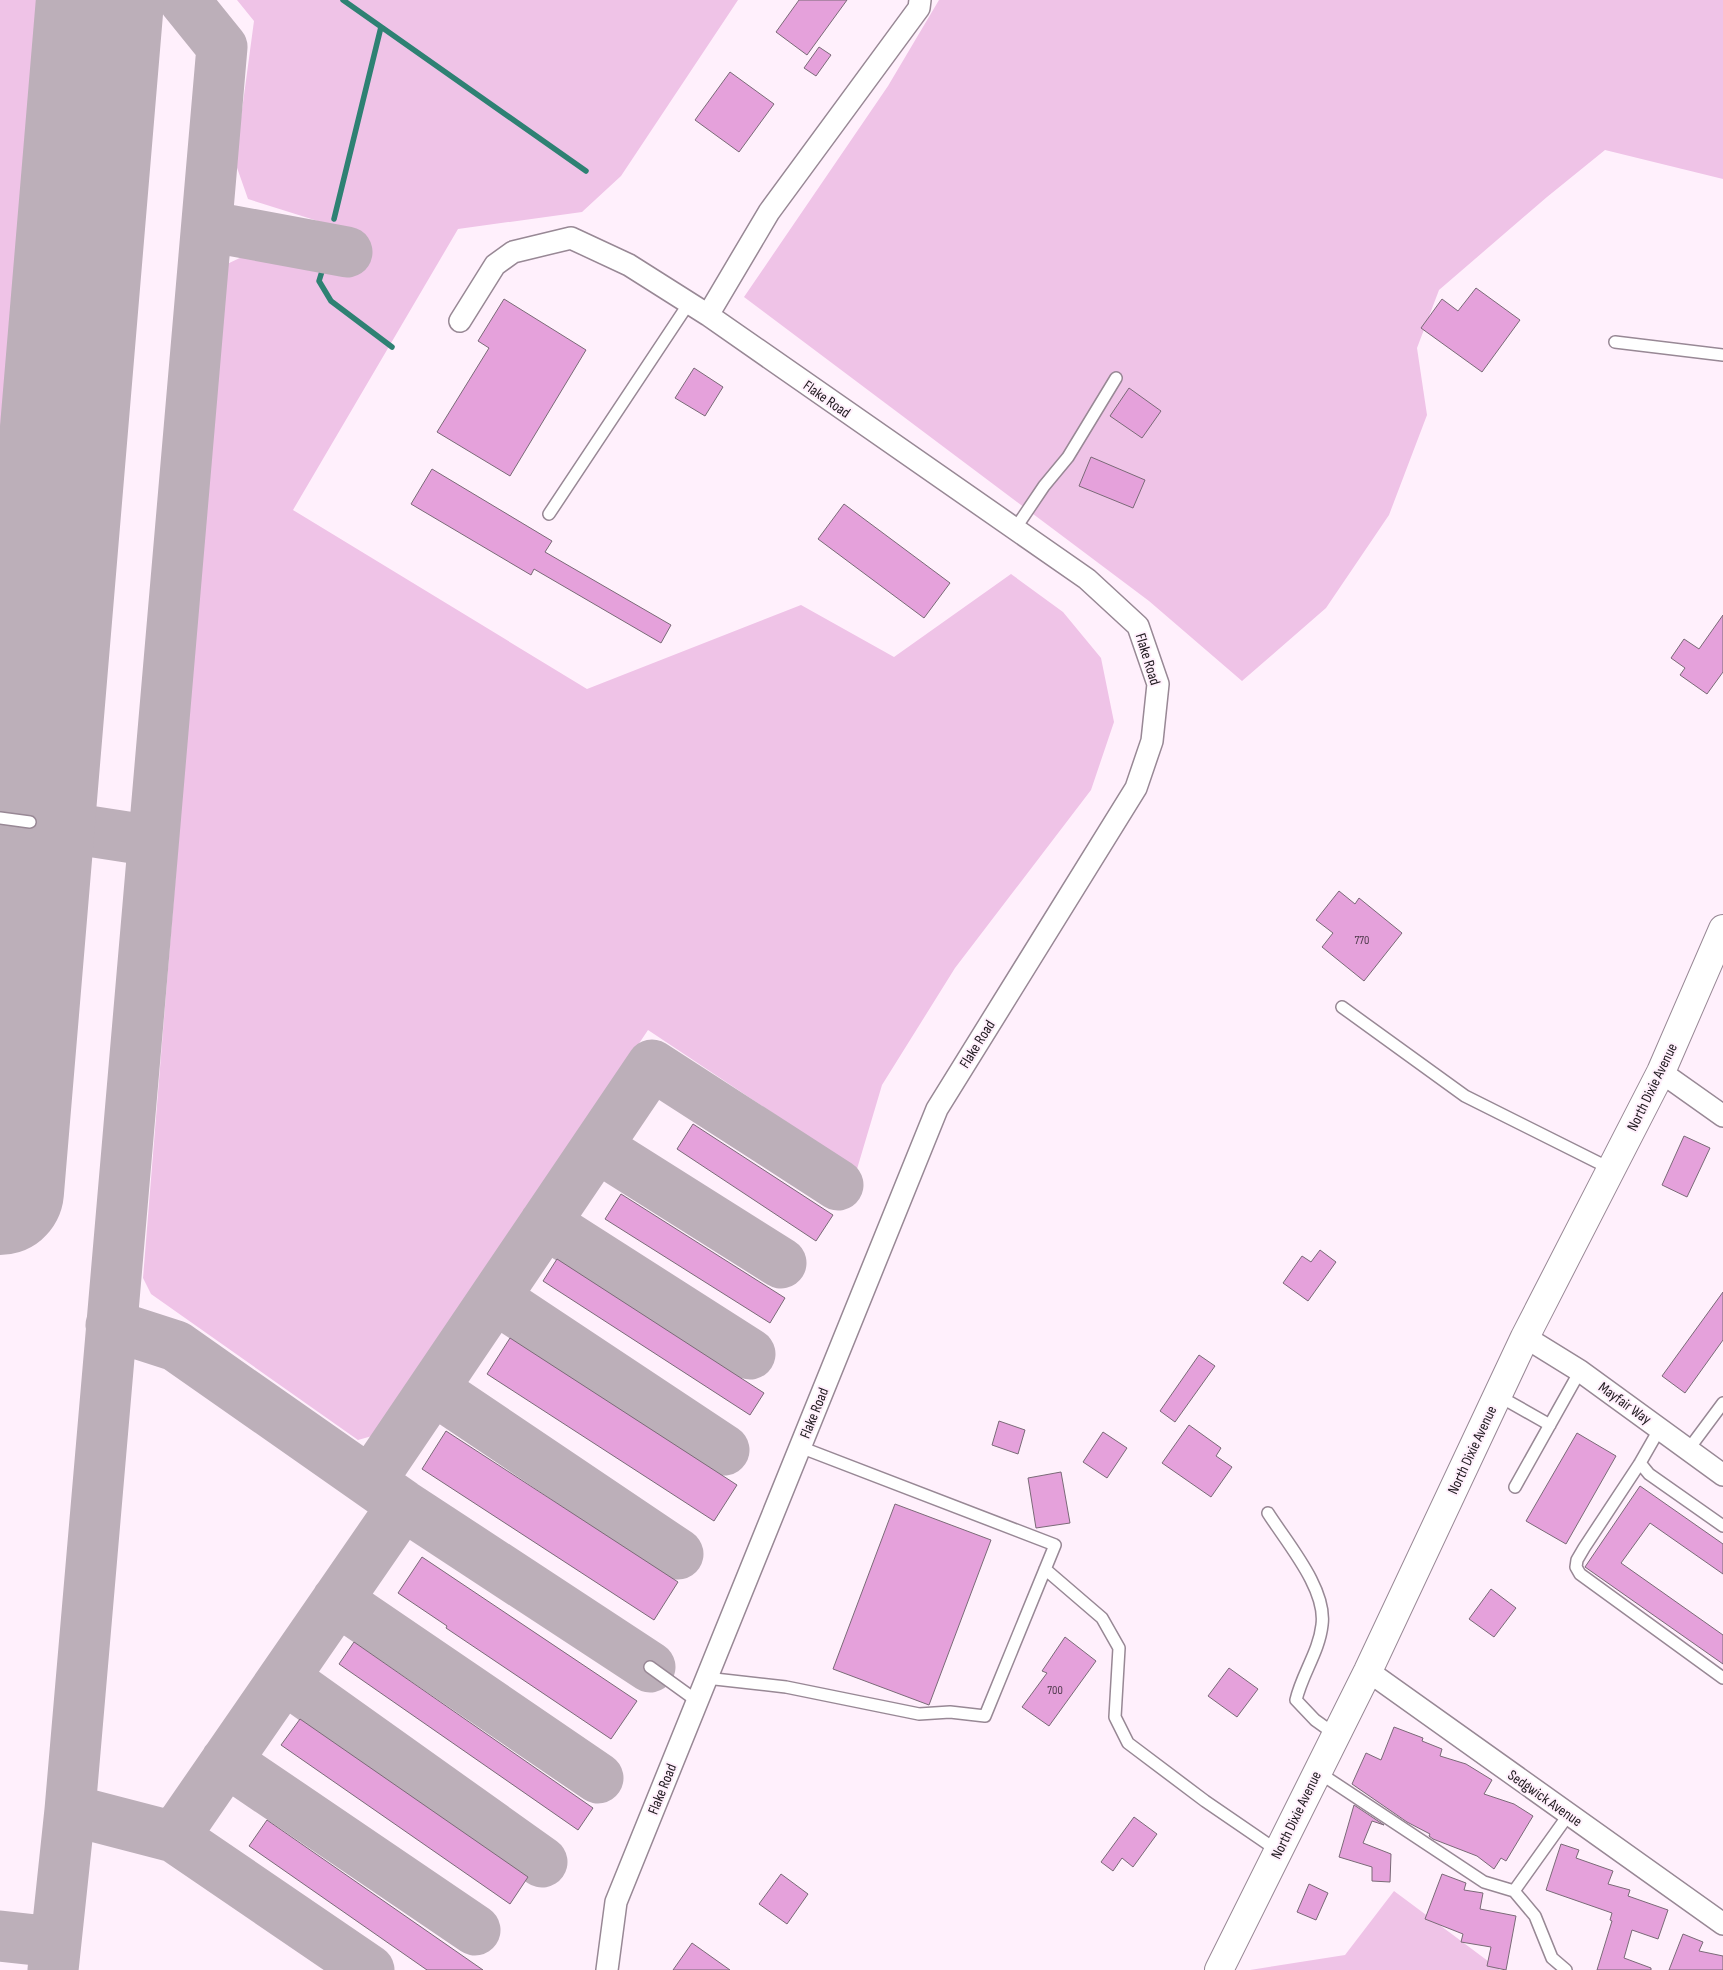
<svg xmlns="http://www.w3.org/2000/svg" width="1723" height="1970" font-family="'Sofia Sans Condensed',sans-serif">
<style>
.green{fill:#efc3e7}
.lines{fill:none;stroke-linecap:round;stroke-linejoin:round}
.stream{stroke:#2e8173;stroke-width:5.5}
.taxiway{stroke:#bcafb9;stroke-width:51}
.runway{stroke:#bcafb9;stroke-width:128}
.building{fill:#e5a1db;stroke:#7a6a77}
.service-casing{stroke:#988895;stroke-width:14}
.minor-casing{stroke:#988895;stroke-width:24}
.tertiary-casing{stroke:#988895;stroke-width:30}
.service{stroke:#fff;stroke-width:11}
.minor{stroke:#fff;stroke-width:21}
.tertiary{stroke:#fff;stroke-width:28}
.labels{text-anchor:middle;stroke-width:4;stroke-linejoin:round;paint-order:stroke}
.number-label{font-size:12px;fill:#503b4d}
.street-label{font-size:15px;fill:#1f191e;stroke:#fff0fc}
</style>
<rect width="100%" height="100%" fill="#fff0fc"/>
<path class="green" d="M0 0H45L0 565Z
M237 0H738L621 176 582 212 458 229 293 510 587 689 801 605 894 657 1011 574 1063 612 1101 658 1114 722 1091 790 955 968 882 1085 857 1169 648 1030 379 1434 358 1440 151 1294 143 1278 225 265 265 246 349 268 356 233 248 199 235 162 254 21Z
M939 0H1723V179L1605 150 1547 197 1439 290 1417 348 1427 415 1389 515 1326 608 1242 681 1149 601 744 297 888 86Z
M1394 1891 1500 1970H1250L1345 1955Z"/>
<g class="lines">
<path class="stream" d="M343 0 586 171
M334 219 381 27
M323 268 319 281 331 301 392 347"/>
<path class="taxiway" d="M207 226 347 252
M30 822 153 841
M597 1147 781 1263
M545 1223 750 1354
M495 1298 724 1450
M111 1325 176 1346 403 1505 650 1667
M433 1389 678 1554
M370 1482 652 1065 838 1185
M337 1600 598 1778
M284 1678 542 1862
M226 1761 475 1930
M70 1810 174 1837 369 1970
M174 1837 403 1505
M0 1936 54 1942
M53 1970 70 1810 222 47 184 0"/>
<path class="runway" d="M0 1191 100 0"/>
</g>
<path class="building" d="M799 0H847L807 55 776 32Z
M819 47 831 55 816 76 804 68Z
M730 72 774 104 739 152 695 120Z
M1476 288 1520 320 1482 372 1421 328 1442 299 1458 311Z
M504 299 586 350 510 476 437 432 489 348 478 341Z
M694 368 723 387 705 416 675 398Z
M1129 388 1161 411 1142 438 1110 416Z
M1091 457 1145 480 1133 508 1079 486Z
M432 469 552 541 545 552 671 625 661 643 534 569 531 575 411 504Z
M844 504 950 583 924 618 818 539Z
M1723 615V672L1707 694 1680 675 1685 668 1671 658 1684 639 1699 649Z
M1339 891 1355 904 1359 898 1402 933 1364 981 1322 947 1333 933 1316 920Z
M693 1124 833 1215 816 1241 677 1149Z
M1684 1136 1710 1148 1687 1197 1662 1185Z
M621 1194 785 1298 770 1323 605 1219Z
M1320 1250 1336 1262 1308 1301 1283 1283 1302 1256 1311 1262Z
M557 1259 764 1393 750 1415 543 1281Z
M1723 1292V1340L1685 1393 1662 1376Z
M510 1338 737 1485 714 1521 487 1374Z
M1199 1355 1215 1366 1175 1422 1160 1411Z
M999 1421 1025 1430 1018 1454 992 1445Z
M1189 1425 1221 1448 1216 1456 1232 1467 1211 1497 1162 1463Z
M446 1431 678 1582 654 1620 422 1469Z
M1103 1432 1127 1448 1107 1478 1083 1462Z
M1577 1433 1616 1456 1566 1544 1526 1521Z
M1061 1472 1070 1523 1036 1528 1028 1478Z
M1640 1486 1723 1544V1574L1650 1523 1621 1563 1723 1635V1664L1585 1567Z
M895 1504 991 1540 929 1705 833 1669Z
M422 1557 637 1701 611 1739 446 1628 447 1626 398 1593Z
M1491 1589 1516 1608 1494 1637 1469 1619Z
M1065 1637 1096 1661 1049 1726 1022 1707 1047 1673 1042 1671Z
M354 1642 593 1808 578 1830 339 1664Z
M1229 1668 1258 1689 1237 1717 1208 1696Z
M300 1719 528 1877 510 1904 281 1745Z
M1394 1727 1423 1738 1422 1741 1442 1749 1440 1756 1466 1764 1492 1780 1484 1794 1514 1804 1533 1816 1506 1861 1501 1858 1494 1869 1477 1856 1433 1839 1429 1836 1430 1834 1407 1822 1352 1784 1366 1753 1381 1760Z
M1354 1805 1384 1825 1372 1821 1363 1843 1391 1854 1390 1882 1372 1881V1867L1339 1857Z
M1134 1817 1157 1834 1133 1867 1122 1858 1113 1871 1101 1862Z
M267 1820 483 1970H427L249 1846Z
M1561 1844 1579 1850 1576 1858 1613 1871 1608 1884 1630 1890 1628 1896 1668 1910 1658 1939 1632 1930 1624 1958 1651 1968V1970H1597L1612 1921 1610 1920 1612 1913 1546 1890Z
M781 1874 808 1894 787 1924 759 1904Z
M1442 1874 1466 1883 1464 1890 1483 1893 1480 1909 1516 1916 1506 1970 1487 1966 1491 1947 1461 1942 1463 1934 1425 1919Z
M1309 1884 1328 1893 1316 1920 1297 1912Z
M1683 1934 1703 1942 1699 1951 1723 1956V1970H1669Z
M692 1943 730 1970H673Z"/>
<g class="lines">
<defs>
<path id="service" d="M1615 342 1723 355
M549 514 689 303
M1015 529 1044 486 1068 457 1116 378
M0 818 30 822
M1342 1007 1465 1096 1611 1169
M1497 1395 1550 1425
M1660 1428 1640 1463 1584 1548 1577 1560 1576 1567 1580 1574 1723 1678
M1688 1450 1723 1403
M1640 1463 1649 1474 1723 1526
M1515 1487 1580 1371
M1268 1513C1287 1543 1327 1589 1322 1625 1319 1652 1302 1674 1296 1700L1315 1720 1336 1735
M1045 1569 1102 1618 1119 1648 1115 1717 1128 1743 1205 1801 1278 1851
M650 1667 697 1701
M706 1678 786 1687 919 1714 950 1712 985 1716 1055 1545 800 1447
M1318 1772 1484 1882 1514 1891 1569 1814
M1514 1891 1535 1916 1552 1958 1566 1970"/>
<path id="minor" d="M708 315 769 212 919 8 920 0
M460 321 495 265 513 252 571 238 629 265 708 315 1087 579 1138 626 1158 684 1152 741 1136 788 937 1109 616 1902 607 1970
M1661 1072 1723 1116
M1525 1337 1580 1371 1723 1475
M1368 1671 1723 1924"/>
<path id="tertiary" d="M1219 1970 1368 1671 1525 1337 1661 1072 1723 929"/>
</defs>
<use href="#service" class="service-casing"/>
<use href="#minor" class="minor-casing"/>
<use href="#tertiary" class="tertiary-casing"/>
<use href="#service" class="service"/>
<use href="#minor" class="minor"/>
<use href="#tertiary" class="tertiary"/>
</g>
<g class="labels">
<g class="number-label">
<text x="1362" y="944">770</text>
<text x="1055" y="1694">700</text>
</g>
<g class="street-label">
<text transform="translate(827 399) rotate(35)" y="5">Flake Road</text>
<text transform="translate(1148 659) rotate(73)" y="5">Flake Road</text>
<text transform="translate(977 1044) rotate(-58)" y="5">Flake Road</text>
<text transform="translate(1652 1087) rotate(-64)" y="5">North Dixie Avenue</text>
<text transform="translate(1625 1403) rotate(36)" y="5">Mayfair Way</text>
<text transform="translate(814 1413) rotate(-68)" y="5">Flake Road</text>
<text transform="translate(1472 1450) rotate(-65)" y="5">North Dixie Avenue</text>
<text transform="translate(662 1789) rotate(-68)" y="5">Flake Road</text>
<text transform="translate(1545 1798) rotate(35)" y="5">Sedgwick Avenue</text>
<text transform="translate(1296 1815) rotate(-64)" y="5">North Dixie Avenue</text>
</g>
</g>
</svg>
